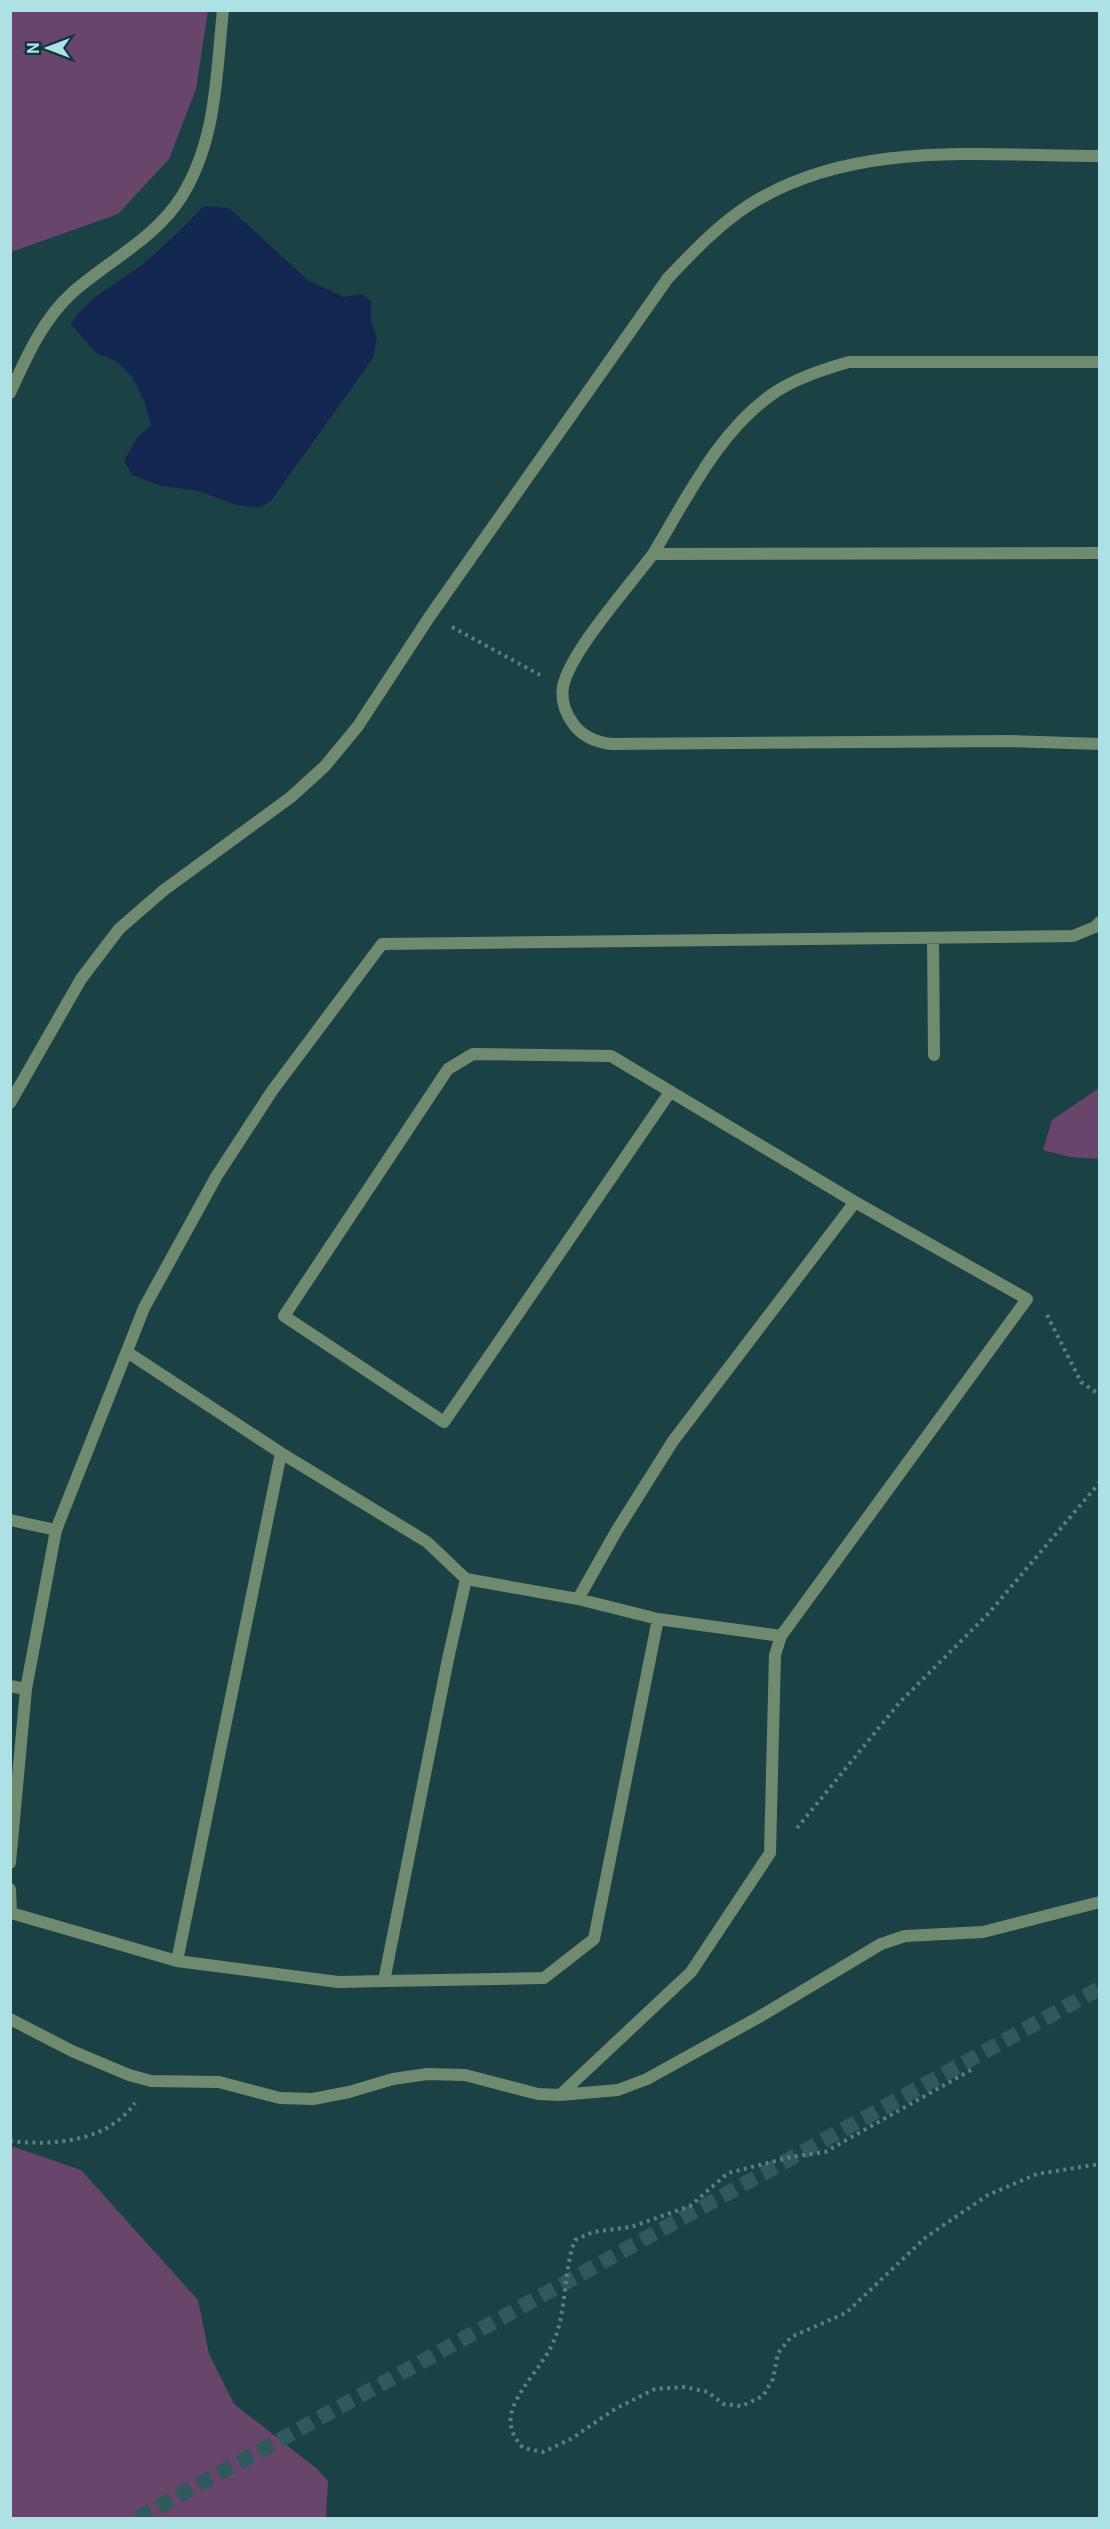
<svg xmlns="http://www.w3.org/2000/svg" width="1110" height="2529" font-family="Roboto,sans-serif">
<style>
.green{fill:#68466b}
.water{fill:#132650}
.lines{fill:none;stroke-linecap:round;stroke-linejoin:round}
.primary-tunnel{stroke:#30595c;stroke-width:15;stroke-dasharray:15 8;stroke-linecap:butt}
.path{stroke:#558285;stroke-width:4;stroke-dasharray:3 4.5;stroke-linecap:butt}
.minor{stroke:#708a6f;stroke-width:12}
.tertiary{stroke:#708a6f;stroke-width:12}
</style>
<rect width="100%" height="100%" fill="#1a4144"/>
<path class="green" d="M11 10 208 11 196 89 169 159 118 214 11 252Z
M1099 1088V1159L1070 1157 1043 1150 1052 1120Z
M11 2146 81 2170 198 2300 209 2354 234 2404 316 2468 328 2481 326 2518H11Z"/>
<path class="water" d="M204 206 229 208 309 281 344 297 362 294 371 301V321L377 338 373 358 271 501 259 508 236 505 199 491 162 486 132 475 124 461 137 438 151 425 145 403 132 377 116 361 96 353 71 324C87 298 115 285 139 267 163 248 183 228 204 206Z"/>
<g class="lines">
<path class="primary-tunnel" d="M138 2518 1100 1988"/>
<path class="path" d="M452 627 540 675
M1047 1315 1081 1382 1100 1395
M797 1828 900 1702 988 1614 1100 1482
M971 2070 825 2152 791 2157 728 2173 690 2206 631 2227 593 2232 575 2240C562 2274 568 2314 551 2347 541 2367 515 2393 511 2415 509 2429 514 2437 523 2448L543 2452 571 2439 615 2409 655 2389 685 2387 708 2392 723 2404 742 2406 763 2396 773 2379 778 2353 791 2337 846 2313 926 2237 988 2195 1037 2174 1100 2164
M10 2141C54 2146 107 2142 135 2103"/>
<path class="minor" d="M10 393C26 358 43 319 72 293 108 261 156 238 182 196 217 139 216 75 223 10
M1100 553 653 554C630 585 569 653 563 687 561 700 565 712 572 722 581 736 595 742 611 744L1010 741 1100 744
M653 554C687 498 720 428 777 391 799 377 824 369 849 362H1100
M933 938 934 1055
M466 1579 578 1599 658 1619 781 1636 1027 1299 855 1202 611 1056 473 1054 448 1069 284 1316 444 1422 670 1092
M578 1599 617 1530 673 1441 855 1202
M10 1686 26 1689
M10 1863 26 1689 56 1530 144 1308 216 1177 272 1091 382 944 1073 936 1095 927 1100 922
M10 1889 11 1913 177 1961 338 1982 384 1981 448 1659 466 1579 427 1542 281 1453 127 1352
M177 1961 281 1453
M384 1981 544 1978 594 1939 658 1619
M10 2019 72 2051 129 2075 151 2081 219 2082 280 2098 313 2099 349 2092 393 2079 427 2074 465 2075 538 2094 560 2095 618 2090 647 2079 759 2017 881 1944 905 1936 983 1932 1100 1902
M560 2095 691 1972 770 1853 775 1655 781 1636"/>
<path class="tertiary" d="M10 1103 81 979 119 929 164 890 291 797 325 766 358 726 430 616 668 278C693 252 718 225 749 205 853 139 982 156 1100 156
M10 1520 56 1530"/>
</g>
<rect width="1110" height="2529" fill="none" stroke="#ace1e6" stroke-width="24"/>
<g transform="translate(48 48) rotate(270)" stroke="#0f363a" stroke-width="4.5" paint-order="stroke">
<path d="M0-4.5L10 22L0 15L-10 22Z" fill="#ace1e6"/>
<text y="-9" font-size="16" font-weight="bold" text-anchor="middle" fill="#ace1e6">N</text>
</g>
</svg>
